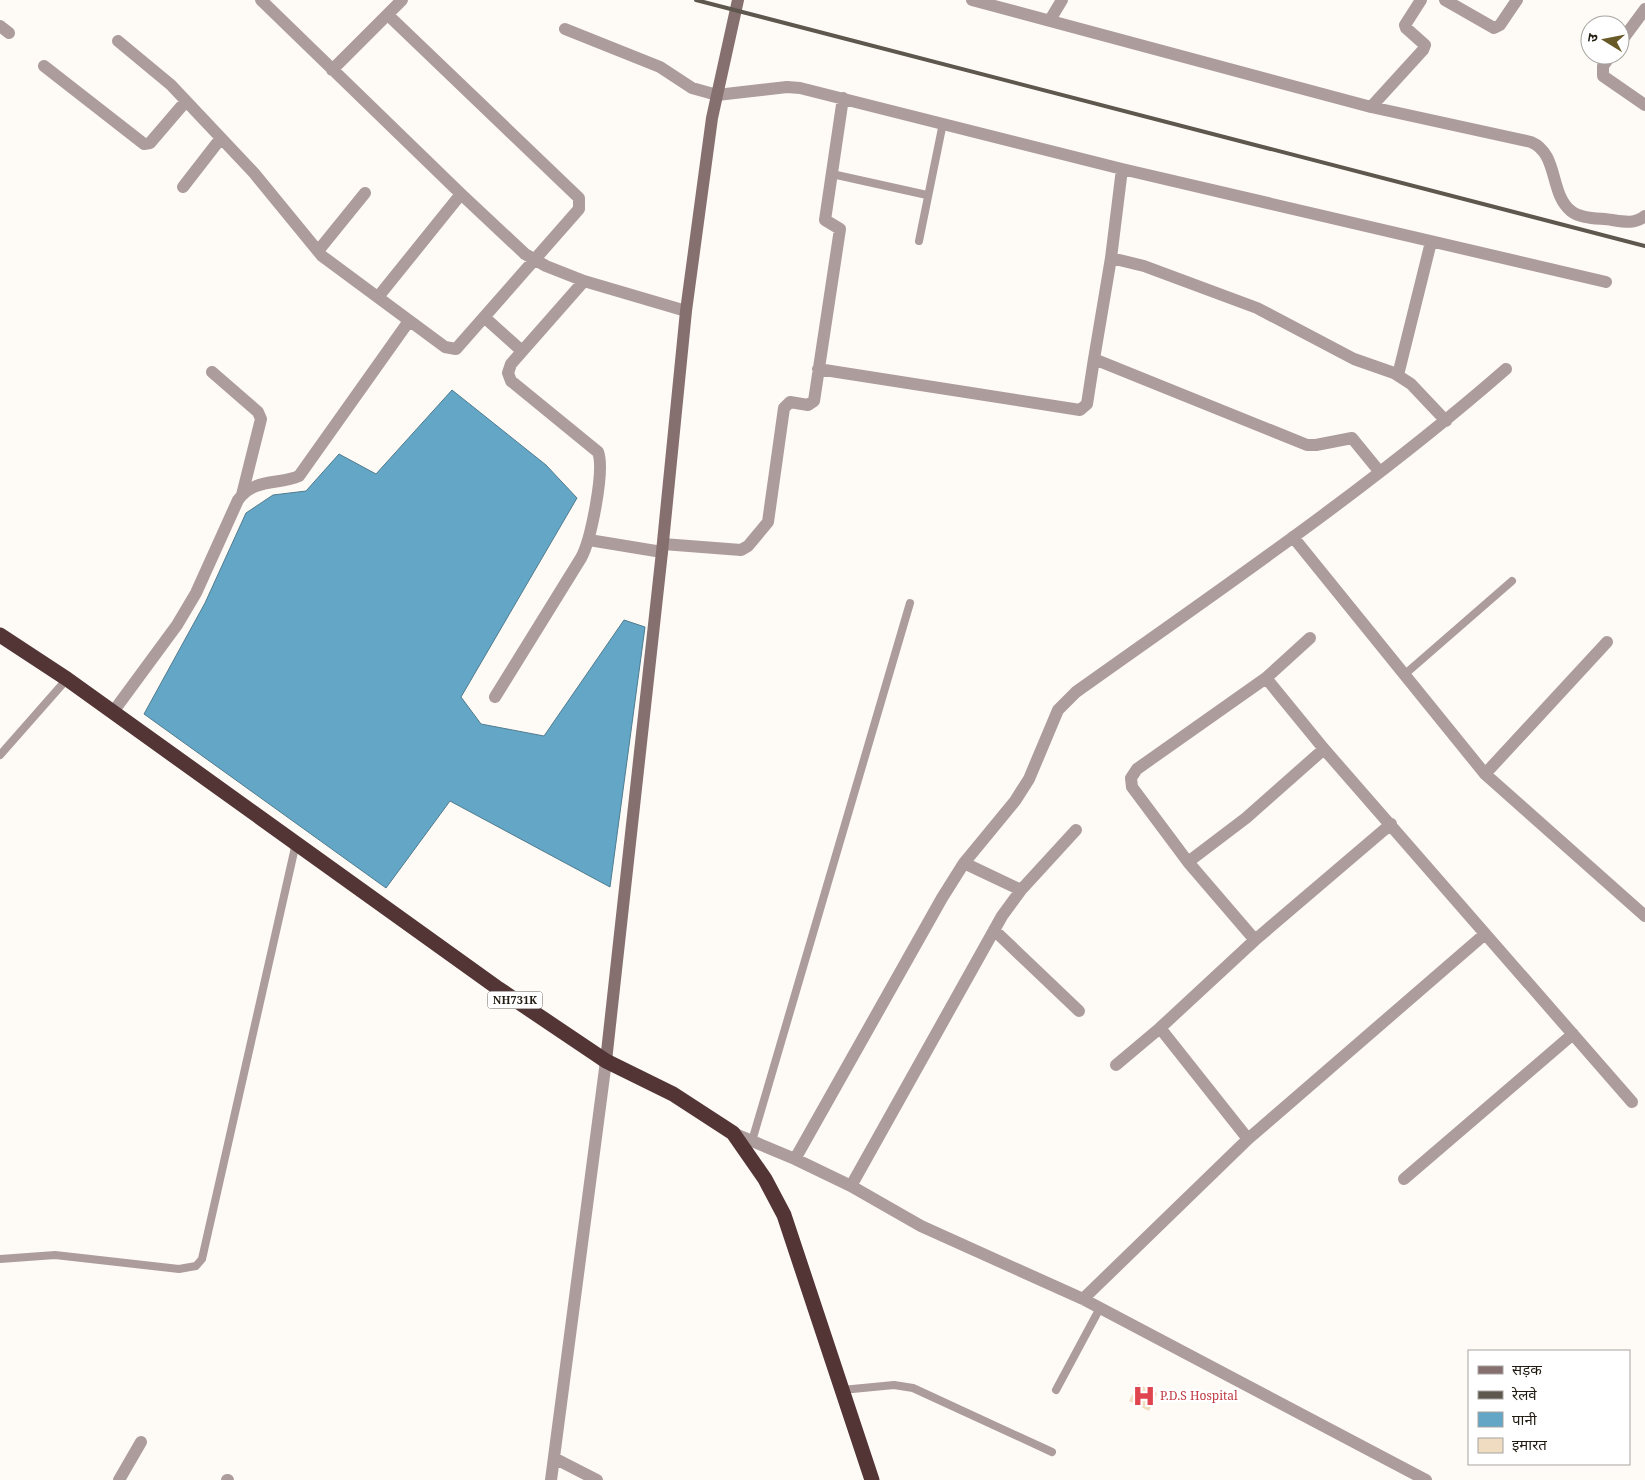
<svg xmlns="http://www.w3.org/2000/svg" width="1645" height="1480" font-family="'Noto Serif','Noto Sans Devanagari',serif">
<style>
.water{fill:#63a6c6;stroke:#507c90}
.building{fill:#f0dcc1}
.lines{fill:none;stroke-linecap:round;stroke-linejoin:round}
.lane{stroke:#ad9c9c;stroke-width:8}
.street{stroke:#ad9c9c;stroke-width:12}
.secondary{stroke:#866f6f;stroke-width:12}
.highway{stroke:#533536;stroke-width:15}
.rail{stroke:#5d574e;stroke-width:4}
.labels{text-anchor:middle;stroke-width:5;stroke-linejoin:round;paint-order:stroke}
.shield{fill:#fff;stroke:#645f58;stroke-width:1}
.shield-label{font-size:11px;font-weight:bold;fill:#221b11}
.health-label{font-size:12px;fill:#be3a42;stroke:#fff;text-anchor:start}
</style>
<rect width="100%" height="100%" fill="#fefaf5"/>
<path class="water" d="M452 390 546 465 577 498 461 697 481 724 544 736 624 620 645 627 610 887 450 801 386 888 144 714 205 603 246 513 273 495 306 491 339 454 376 474Z"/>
<path class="building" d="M1138 1384 1157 1393 1149 1411 1129 1401Z"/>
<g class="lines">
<path class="lane" d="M832 174 927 195
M919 241 943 123
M1404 675 1512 581
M0 755 67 679
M752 1141 910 603
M0 1259 55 1255 179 1269 196 1266 202 1259 296 843
M842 1390 894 1385 913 1388 1052 1452
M1056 1390 1100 1308"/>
<path class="street" d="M261 0 461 194 525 254 546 266 584 281 686 311
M972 0 1371 107 1531 142C1559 154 1549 193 1571 211 1581 219 1599 218 1612 220 1625 222 1635 224 1645 216
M1445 0 1494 28 1500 25 1517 0
M1050 20 1062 0
M0 26 9 33
M565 29 660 67 692 88 717 95 787 87 800 88 1122 169
M118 41 171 85 254 173 322 256 445 347 456 349 579 209V198L388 15
M1620 43 1645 9
M1611 55 1603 66V76L1645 105
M44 66 144 144 150 143 186 101
M332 70 402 0
M1371 107 1423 50 1425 45 1406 28 1405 25 1421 0
M183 187 221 138
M318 251 365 193
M1111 258 1144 266 1257 308 1354 359 1394 373 1411 384 1446 421
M378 297 461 194
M484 317 522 351
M818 369 1080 410 1087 404 1094 359
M212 372 258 412 261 419 242 495
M1398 375 1431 242
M1379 471 1352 438 1316 445H1307L1094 359 1111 258 1122 169 1606 282
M1293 537 1485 774 1645 916
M589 540 662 552
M663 544 741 550 748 546 768 522 784 408 790 402 808 405 814 401 840 229 825 220 843 98
M1266 678 1324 749 1632 1102
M495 697 581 558C591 540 605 470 598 452L511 381 508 373 511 364 584 281
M113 712 177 625 196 593 238 500C254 478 278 485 299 476L409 321
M1485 774 1607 642
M1188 862 1246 818 1324 749
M964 863 1021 890
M994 930 1079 1011
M1255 940 1188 862 1132 787 1131 778 1137 769 1266 678 1310 638
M1160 1028 1248 1139
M1116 1065 1160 1028 1255 940 1391 824
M733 1133 795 1159 851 1186 921 1226 1083 1299 1426 1480
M795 1159 942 898 964 863 1015 801 1029 779 1058 710 1076 692C1222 588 1371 487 1506 369
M1404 1179 1573 1034
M851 1186 1002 916 1021 890 1076 830
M1083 1299 1248 1139 1485 934
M554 1458 597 1480
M119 1480 141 1442
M227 1480H228
M551 1480 606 1061"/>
<path class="secondary" d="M606 1061 662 552 686 311 712 118 738 0"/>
<path class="highway" d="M0 635 67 679 499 989 606 1061 673 1094 733 1133 765 1179 784 1215 872 1480"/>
<path class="rail" d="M696 0 1645 246"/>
</g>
<defs>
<symbol id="hospital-bare" viewBox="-9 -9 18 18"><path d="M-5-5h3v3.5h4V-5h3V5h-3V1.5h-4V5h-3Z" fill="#e0444e" stroke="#fff" stroke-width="2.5" paint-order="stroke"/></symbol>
</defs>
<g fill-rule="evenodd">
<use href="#hospital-bare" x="1128" y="1380" width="32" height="32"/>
</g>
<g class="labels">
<rect class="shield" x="487.5" y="991.5" width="55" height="17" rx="4"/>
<g class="shield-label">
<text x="515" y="1004">NH731K</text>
</g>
<g class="health-label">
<text x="1160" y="1400">P.D.S Hospital</text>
</g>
</g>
<rect x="1468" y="1350" width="162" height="115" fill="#ffffff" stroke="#a7a4a0"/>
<rect x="1478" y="1366" width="25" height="8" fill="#866f6f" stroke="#a7a4a0"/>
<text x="1512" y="1375" font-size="15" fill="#221b11">सड़क</text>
<rect x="1478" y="1391" width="25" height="8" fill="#5d574e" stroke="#a7a4a0"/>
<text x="1512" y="1400" font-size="15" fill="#221b11">रेलवे</text>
<rect x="1478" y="1412" width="25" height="15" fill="#63a6c6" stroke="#a7a4a0"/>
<text x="1512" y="1425" font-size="15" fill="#221b11">पानी</text>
<rect x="1478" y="1438" width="25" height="15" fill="#f0dcc1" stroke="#a7a4a0"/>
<text x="1512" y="1450" font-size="15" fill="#221b11">इमारत</text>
<g transform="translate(1605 40) rotate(280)"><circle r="24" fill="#ffffff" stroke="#a7a4a0"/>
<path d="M0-4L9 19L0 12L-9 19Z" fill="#685a27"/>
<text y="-8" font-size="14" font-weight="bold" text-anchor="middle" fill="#221b11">उ</text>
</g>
</svg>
